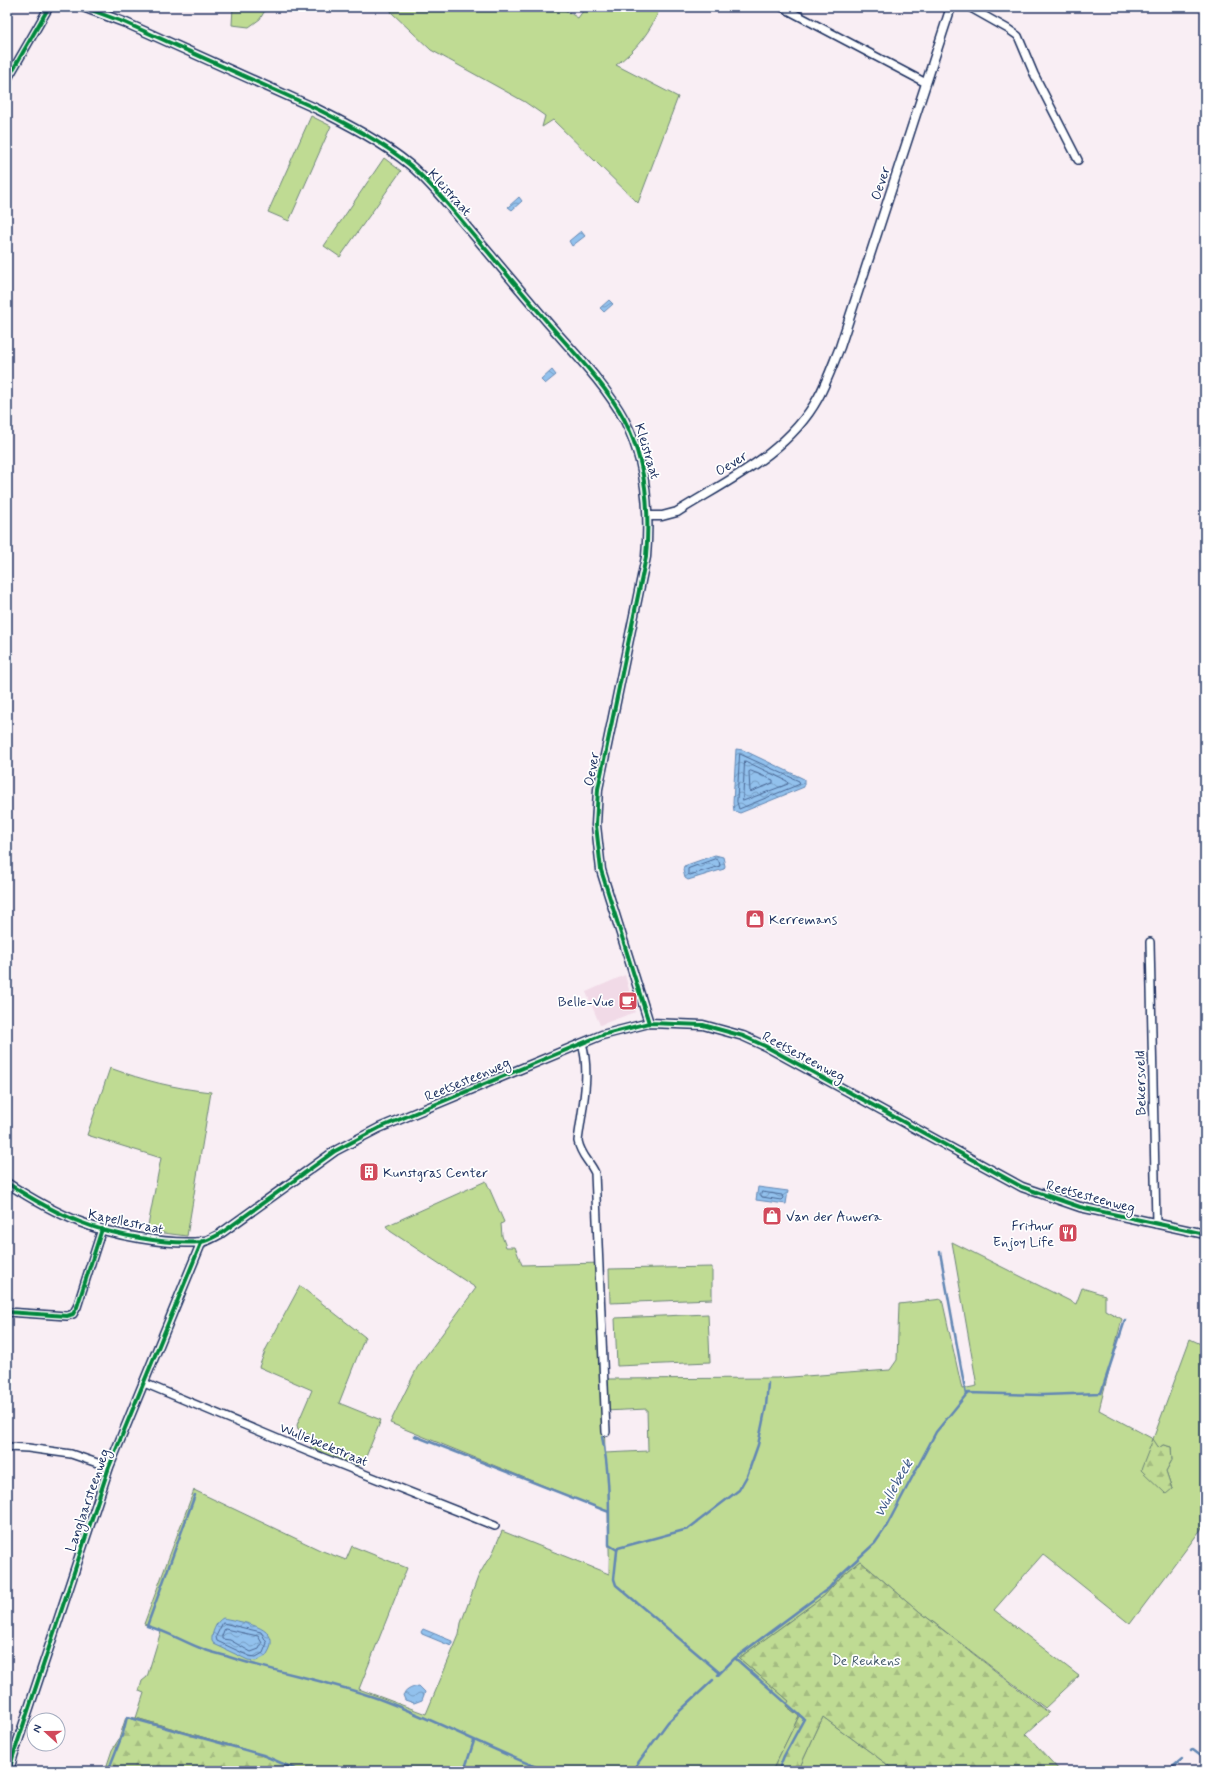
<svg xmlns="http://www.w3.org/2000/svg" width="1212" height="1778" font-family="Mynerve,sans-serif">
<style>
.built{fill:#f1dae7}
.green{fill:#bfdb93;stroke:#6d8578;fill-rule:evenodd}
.forest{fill:url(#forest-firs);stroke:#6d8578}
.water{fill:url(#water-waves);stroke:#6287b4}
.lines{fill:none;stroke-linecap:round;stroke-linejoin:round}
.shore{stroke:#4b6997;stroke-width:1}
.stream{stroke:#6287b4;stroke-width:2.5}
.minor-casing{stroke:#1b2f5e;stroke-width:10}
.tertiary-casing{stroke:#1b2f5e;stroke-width:11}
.minor{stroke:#fff;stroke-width:7}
.tertiary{stroke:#fff;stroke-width:8}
.cycleway-casing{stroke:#fff;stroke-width:6}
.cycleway{stroke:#00873e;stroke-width:4}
.labels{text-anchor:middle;stroke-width:3.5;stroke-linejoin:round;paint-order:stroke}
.street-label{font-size:14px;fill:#1b2f5e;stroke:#fff}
.poi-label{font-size:14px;fill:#1b2f5e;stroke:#fff;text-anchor:start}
.park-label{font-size:14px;fill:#445a6b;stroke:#fff}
.water-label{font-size:15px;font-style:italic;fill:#3f5b89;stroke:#fff}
</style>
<defs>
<pattern id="forest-firs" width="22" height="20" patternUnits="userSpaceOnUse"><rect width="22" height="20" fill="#bfdb93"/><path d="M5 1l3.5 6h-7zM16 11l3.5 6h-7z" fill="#a4bc81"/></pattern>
<pattern id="water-waves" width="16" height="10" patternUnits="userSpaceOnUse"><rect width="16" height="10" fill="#92c1ed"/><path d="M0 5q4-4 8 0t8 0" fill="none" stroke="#769dc3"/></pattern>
</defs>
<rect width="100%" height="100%" fill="#f9eef4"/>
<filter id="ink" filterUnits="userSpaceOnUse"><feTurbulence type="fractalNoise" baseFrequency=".025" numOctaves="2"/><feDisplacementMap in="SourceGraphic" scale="8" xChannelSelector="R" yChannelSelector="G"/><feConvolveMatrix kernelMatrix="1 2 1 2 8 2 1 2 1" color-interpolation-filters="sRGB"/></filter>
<g filter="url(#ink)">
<path class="built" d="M625 975 635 1012 600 1025 586 992Z"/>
<path class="green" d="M233 7H267L260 19 249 27 232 25Z
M392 7H560L578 18 586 7 660 8C651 31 636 50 616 65L678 97 638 203 553 120 542 127 545 116 525 102 431 50 391 12Z
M311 116 331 126 289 221 268 212Z
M384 158 401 171 340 257 324 246Z
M110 1068C146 1081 173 1088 211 1092L187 1236 147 1231 161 1158 87 1135Z
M486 1181 504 1222 501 1224 502 1236 506 1247H515L522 1265 602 1263 606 1379 777 1378 890 1370 897 1360 899 1304 942 1299 962 1389 977 1386 952 1242 1076 1304 1082 1288 1105 1295V1310L1122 1319 1099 1410 1153 1439 1190 1339 1205 1346V1526L1202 1528 1130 1624 1043 1554 994 1610 1079 1676 1045 1708 920 1612 860 1561 841 1577 824 1596 739 1658 789 1701 786 1706 799 1716 772 1771H298L288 1765 237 1747 136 1718 144 1693 139 1691 142 1681 147 1677 161 1631 144 1624 194 1490 320 1550 346 1560 352 1546 407 1568 359 1689 426 1714 459 1635 461 1623 478 1577 487 1561 491 1557 502 1531 609 1574C610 1553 608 1533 608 1512L390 1423 417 1368 476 1288 390 1231 386 1226ZM647 1409 648 1451 605 1453 604 1411ZM1153 1440 1159 1448 1163 1445 1171 1447 1172 1460 1166 1471 1172 1489Z
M712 1267V1299L610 1303 609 1269Z
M300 1286 365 1337 339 1403 381 1420 363 1464 358 1466 310 1449 315 1438 298 1429 297 1425 312 1390 259 1367 266 1349Z
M708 1314 710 1362 617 1366 615 1318Z
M823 1717 896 1771H798Z"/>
<path class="forest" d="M1153 1439 1159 1448 1163 1445 1171 1447 1172 1460 1166 1471 1172 1489 1166 1494 1141 1470Z
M860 1561 920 1612 1049 1713 1026 1734 1060 1771H896L823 1717 798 1771H772L799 1716 786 1706 789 1701 739 1658 824 1596 841 1577Z
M126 1717 136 1718 237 1747 288 1765 298 1771H105L112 1750 119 1739Z"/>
<path class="water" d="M519 197 522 201 512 210 508 207Z
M581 231 585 236 572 246 569 241Z
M609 300 613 304 604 312 600 308Z
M552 370 556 375 545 384 541 380Z
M736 749 743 750 804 779V787L740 813 734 811 733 803Z
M715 855 723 857 725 866 724 869 688 880 685 878 683 870 684 866Z
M758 1187 788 1191 786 1204 756 1200Z
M223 1618C235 1621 274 1625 271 1644 271 1648 268 1652 266 1656L256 1661 248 1660 214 1644 212 1641C211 1635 216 1621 223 1618Z
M423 1629 452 1641V1645L451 1646 422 1634 421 1632Z
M419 1686 425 1692 422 1700 414 1703 405 1700 403 1695C407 1689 413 1687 419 1686Z"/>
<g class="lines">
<path class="shore" d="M740 754 799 781 800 784 739 809 737 802Z
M745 761 787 781 788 784 743 801Z
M751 771 773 780V783L750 792 749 772Z
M715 859 719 861 720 866 690 875 688 874V869Z
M762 1192 782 1195 783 1198 781 1200 762 1197 761 1195Z
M223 1623 261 1632 267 1643 263 1653 256 1657 249 1656 217 1641 216 1637Z
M225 1629 258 1636 262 1643 259 1649 251 1652 230 1640 222 1639V1636Z"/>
<path class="stream" d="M966 1395 968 1393 1042 1395 1101 1393 1125 1320
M415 1436 609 1512
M602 1437C610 1472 609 1508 609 1545L617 1550
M195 1495 147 1626C166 1631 182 1641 200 1648 210 1652 220 1654 229 1657 281 1674 336 1682 387 1702 441 1723 492 1750 546 1771
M735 1658 804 1719 784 1756 778 1771
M720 1673 616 1585 614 1579 617 1551 618 1548 688 1529 739 1490 747 1476 758 1445 766 1406 768 1383
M718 1675 735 1658 829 1588 838 1577 875 1543 886 1527 936 1432 966 1395 940 1252
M1191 1751 1193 1749 1205 1758
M108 1771 123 1733 127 1717 263 1755 299 1771
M464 1771 474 1741
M632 1771 668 1722 713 1680
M1168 1771 1182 1759"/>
<defs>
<path id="minor" d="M659 7H661
M782 7 926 83
M969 7 1008 29 1018 36 1034 74 1078 160
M7 80 49 7
M1150 942 1156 1224
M582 1043C591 1074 582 1109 578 1141 581 1156 589 1160 595 1173L606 1432
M7 1312 67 1316 73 1314 77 1307 102 1229
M144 1383 309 1452 495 1526
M7 1447 28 1448 71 1454 109 1467"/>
<path id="tertiary" d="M83 7 126 23 317 109C349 125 382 142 410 165 431 183 449 206 467 227 492 257 518 287 543 317 570 349 604 382 624 419 646 461 650 511 646 557L598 789 596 825 601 870 649 1023
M648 516H662L677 512C728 480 788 453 818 398 827 382 833 364 840 347L951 7
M7 1183C30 1198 54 1212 80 1222 112 1235 167 1245 201 1242 208 1241 214 1237 220 1234L335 1151 379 1128 602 1035 649 1023 703 1025 743 1036 765 1046 1022 1187 1080 1207 1205 1234
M9 1771 13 1756 109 1467 202 1241"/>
</defs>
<use href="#minor" class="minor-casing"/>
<use href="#tertiary" class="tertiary-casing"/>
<use href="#minor" class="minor"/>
<use href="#tertiary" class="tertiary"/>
<defs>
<path id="cycleway" d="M83 7 126 23 317 109C349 125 382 142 410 165 431 183 449 206 467 227 492 257 518 287 543 317 570 349 604 382 624 419 646 461 650 511 646 557L598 789 596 825 601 870 649 1023
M7 80 49 7
M7 1183C30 1198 54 1212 80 1222 112 1235 167 1245 201 1242 208 1241 214 1237 220 1234L335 1151 379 1128 602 1035 649 1023 703 1025 743 1036 765 1046 1022 1187 1080 1207 1205 1234
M7 1312 67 1316 73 1314 77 1307 102 1229
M9 1771 13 1756 109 1467 202 1241"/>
</defs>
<use href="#cycleway" class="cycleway-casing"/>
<use href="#cycleway" class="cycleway"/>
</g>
</g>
<defs>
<symbol id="shop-square" viewBox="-11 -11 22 22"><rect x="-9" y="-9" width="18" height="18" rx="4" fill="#d1495b" stroke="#fff"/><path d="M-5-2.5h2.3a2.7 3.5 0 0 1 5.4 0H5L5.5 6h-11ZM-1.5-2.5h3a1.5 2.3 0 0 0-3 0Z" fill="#fff"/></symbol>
<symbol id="cafe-square" viewBox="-11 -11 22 22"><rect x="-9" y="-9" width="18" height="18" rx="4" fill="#d1495b" stroke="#fff"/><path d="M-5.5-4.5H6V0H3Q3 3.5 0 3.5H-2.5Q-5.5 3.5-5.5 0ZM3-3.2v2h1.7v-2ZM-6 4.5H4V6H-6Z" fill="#fff"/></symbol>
<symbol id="building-square" viewBox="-11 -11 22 22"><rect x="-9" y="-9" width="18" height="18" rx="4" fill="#d1495b" stroke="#fff"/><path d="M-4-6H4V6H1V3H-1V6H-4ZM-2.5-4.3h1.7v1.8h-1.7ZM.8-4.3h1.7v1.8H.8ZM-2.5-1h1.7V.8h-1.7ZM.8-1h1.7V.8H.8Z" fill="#fff"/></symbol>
<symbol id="restaurant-square" viewBox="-11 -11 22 22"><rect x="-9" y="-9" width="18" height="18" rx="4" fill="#d1495b" stroke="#fff"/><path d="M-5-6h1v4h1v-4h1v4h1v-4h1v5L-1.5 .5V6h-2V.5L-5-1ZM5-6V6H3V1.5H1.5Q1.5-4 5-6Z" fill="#fff"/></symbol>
</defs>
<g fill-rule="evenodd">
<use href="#shop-square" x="744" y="908" width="22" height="22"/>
<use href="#cafe-square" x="617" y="990" width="22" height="22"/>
<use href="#building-square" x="358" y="1161" width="22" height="22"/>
<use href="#shop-square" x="761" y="1205" width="22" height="22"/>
<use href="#restaurant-square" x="1057" y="1222" width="22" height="22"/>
</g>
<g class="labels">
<g class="street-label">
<text transform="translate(880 183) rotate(-72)" y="5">Oever</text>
<text transform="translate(450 192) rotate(48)" y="5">Kleistraat</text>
<text transform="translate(648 451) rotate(73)" y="5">Kleistraat</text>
<text transform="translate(731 463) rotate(-32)" y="5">Oever</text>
<text transform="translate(591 769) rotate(-79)" y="5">Oever</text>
<text transform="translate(804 1056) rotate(28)" y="5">Reetsesteenweg</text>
<text transform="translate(467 1079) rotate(-23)" y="5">Reetsesteenweg</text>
<text transform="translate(1140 1083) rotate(-91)" y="5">Bekersveld</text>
<text transform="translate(1091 1196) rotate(15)" y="5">Reetsesteenweg</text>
<text transform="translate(126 1221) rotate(12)" y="5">Kapellestraat</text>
<text transform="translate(324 1444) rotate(22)" y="5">Wullebeekstraat</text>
<text transform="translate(87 1500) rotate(-71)" y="5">Langlaarsteenweg</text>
</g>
<g class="poi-label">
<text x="769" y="924">Kerremans</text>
<text x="614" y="1006" text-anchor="end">Belle-Vue</text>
<text x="383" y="1177">Kunstgras Center</text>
<text x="786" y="1221">Van der Auwera</text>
<text x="1054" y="1230" text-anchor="end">Frituur<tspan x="1054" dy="16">Enjoy Life</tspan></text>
</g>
<g class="park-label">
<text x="866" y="1665">De Reukens</text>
</g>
<g class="water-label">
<text transform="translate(893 1488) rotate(-61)" y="5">Wullebeek</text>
</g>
</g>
<rect width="1212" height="1778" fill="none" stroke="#fff" stroke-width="24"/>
<rect x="12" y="12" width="1188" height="1754" fill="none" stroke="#1b2f5e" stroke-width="1.5" filter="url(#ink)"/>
<g transform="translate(46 1732) rotate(291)"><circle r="19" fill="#ffffff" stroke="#a4acbf"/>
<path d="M0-3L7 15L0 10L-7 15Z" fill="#d1495b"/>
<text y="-6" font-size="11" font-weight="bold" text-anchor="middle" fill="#1b2f5e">N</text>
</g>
</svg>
